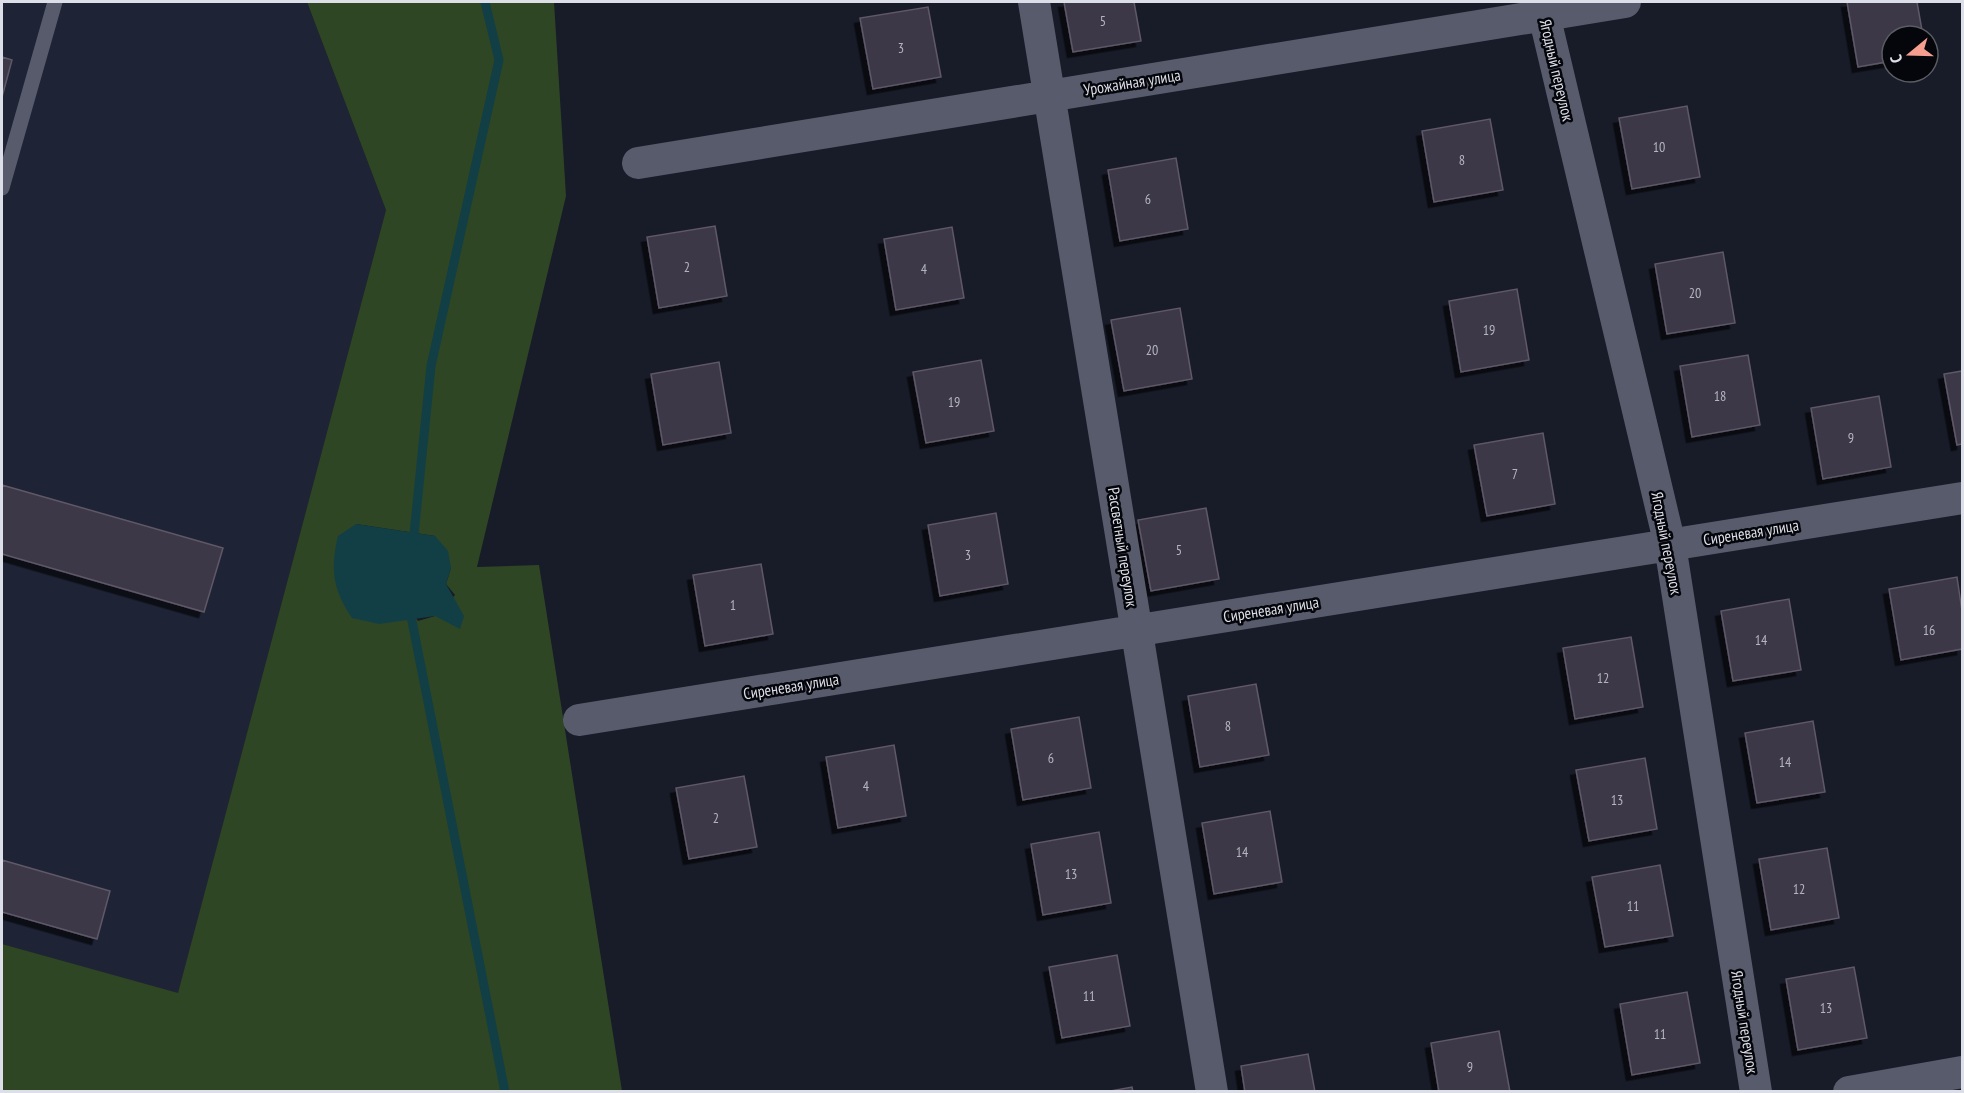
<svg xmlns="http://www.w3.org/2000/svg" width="1964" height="1093" font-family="'PT Sans Narrow',sans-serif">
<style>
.built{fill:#1f2336}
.green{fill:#2e4624;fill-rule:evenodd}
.water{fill:#113f45}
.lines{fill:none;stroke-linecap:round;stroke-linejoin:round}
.stream{stroke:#113f45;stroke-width:9}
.building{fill:#3e3846;stroke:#5f5868;stroke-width:1.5;filter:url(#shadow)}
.lane{stroke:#575b6b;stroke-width:15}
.street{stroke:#575b6b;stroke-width:32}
.labels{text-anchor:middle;stroke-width:5;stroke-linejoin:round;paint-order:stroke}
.number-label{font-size:14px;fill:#b4b5c0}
.street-label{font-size:16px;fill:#dcdfe8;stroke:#05060b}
</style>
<defs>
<filter id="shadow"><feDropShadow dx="-5.5" dy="5.5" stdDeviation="0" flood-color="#0009"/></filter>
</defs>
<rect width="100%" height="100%" fill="#181b28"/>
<path class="built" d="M2 2H307L386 210 178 994 2 944Z"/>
<path class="green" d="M307 2H554L566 196 477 567 539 565 622 1091H2V944L178 993 386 210ZM356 524 435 536 451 568 446 584 455 595 435 616 418 621Z"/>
<path class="water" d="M356 524 435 536 448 551 451 568 446 584 464 616 460 629 435 616 379 624 352 618C333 590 330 569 338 536Z"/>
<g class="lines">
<path class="stream" d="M413 544 431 366 499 60 485 2
M410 611 505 1092"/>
</g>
<path class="building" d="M1064 2H1134L1141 41 1073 52Z
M1847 2H1917L1923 36H1892V61L1858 67Z
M928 7 941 77 873 89 860 18Z
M2 57 12 60 2 97Z
M1687 106 1700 177 1632 189 1619 118Z
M1490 119 1503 190 1434 202 1422 131Z
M1176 158 1188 229 1120 241 1108 170Z
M715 226 727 296 659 308 647 237Z
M952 227 964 298 896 310 884 239Z
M1723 252 1735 323 1667 334 1655 264Z
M1517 289 1529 360 1461 372 1449 301Z
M1180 308 1192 379 1124 391 1111 320Z
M1748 355 1760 425 1692 437 1680 366Z
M981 360 994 431 926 443 913 372Z
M719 362 731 433 663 445 651 374Z
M1962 371V444L1957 445 1944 374Z
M1879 396 1891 467 1823 479 1811 408Z
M1543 433 1555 504 1487 516 1474 445Z
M2 485 223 548 204 612 2 554Z
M1206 508 1219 579 1151 591 1138 520Z
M996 513 1008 584 940 596 928 525Z
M761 564 773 634 705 646 693 575Z
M1957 577 1962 611V649L1901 660 1889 589Z
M1789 599 1801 670 1733 681 1721 611Z
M1631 637 1643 707 1575 719 1563 648Z
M1256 684 1269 755 1200 767 1188 696Z
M1079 717 1091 788 1023 800 1011 729Z
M1813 721 1825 792 1757 803 1745 733Z
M894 745 906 816 838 828 826 757Z
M1645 758 1657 829 1589 841 1576 770Z
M744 776 757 847 689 859 676 788Z
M1270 811 1282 882 1214 894 1202 823Z
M1099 832 1111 903 1043 915 1031 844Z
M1827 848 1839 918 1771 930 1759 859Z
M2 860 110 891 97 939 2 912Z
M1660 865 1673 936 1605 947 1592 877Z
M1117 955 1130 1026 1062 1038 1049 967Z
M1854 967 1867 1038 1798 1050 1786 979Z
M1687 992 1700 1063 1632 1075 1620 1004Z
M1499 1031 1510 1092H1439L1431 1043Z
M1308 1054 1315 1092H1245L1241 1066Z
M1132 1087 1133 1092H1105Z"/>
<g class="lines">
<path class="lane" d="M2 188 55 2"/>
<path class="street" d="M1034 2 1212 1092
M1541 2 1670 545 1756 1092
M638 163 1625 2
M579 720 1962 498
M1849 1092 1962 1072"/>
</g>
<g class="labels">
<g class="number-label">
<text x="1103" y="26">5</text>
<text x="901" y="53">3</text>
<text x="1659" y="152">10</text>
<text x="1462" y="165">8</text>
<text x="1148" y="204">6</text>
<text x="687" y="272">2</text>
<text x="924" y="274">4</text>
<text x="1695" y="298">20</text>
<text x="1489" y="335">19</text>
<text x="1152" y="355">20</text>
<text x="1720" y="401">18</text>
<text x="954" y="407">19</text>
<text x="1851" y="443">9</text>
<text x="1515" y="479">7</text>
<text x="1179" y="555">5</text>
<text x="968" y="560">3</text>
<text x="733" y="610">1</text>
<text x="1929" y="635">16</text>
<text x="1761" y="645">14</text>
<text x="1603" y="683">12</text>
<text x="1228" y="731">8</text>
<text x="1051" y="763">6</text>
<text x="1785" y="767">14</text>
<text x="866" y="791">4</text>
<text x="1617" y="805">13</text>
<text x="716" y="823">2</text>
<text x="1242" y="857">14</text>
<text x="1071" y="879">13</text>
<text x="1799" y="894">12</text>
<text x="1633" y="911">11</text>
<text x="1089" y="1001">11</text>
<text x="1826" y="1013">13</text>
<text x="1660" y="1039">11</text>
<text x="1470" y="1072">9</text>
</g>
<g class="street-label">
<text transform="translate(1557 70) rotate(77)" y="6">Ягодный переулок</text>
<text transform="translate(1132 82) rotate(-9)" y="6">Урожайная улица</text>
<text transform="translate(1751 532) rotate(-9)" y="6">Сиреневая улица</text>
<text transform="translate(1667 543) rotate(79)" y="6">Ягодный переулок</text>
<text transform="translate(1123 547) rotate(81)" y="6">Рассветный переулок</text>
<text transform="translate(1271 609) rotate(-9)" y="6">Сиреневая улица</text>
<text transform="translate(791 686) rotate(-9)" y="6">Сиреневая улица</text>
<text transform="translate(1745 1022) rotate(81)" y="6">Ягодный переулок</text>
</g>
</g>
<rect width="1964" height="1093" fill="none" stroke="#dcdfe8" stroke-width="6"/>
<g transform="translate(1910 54) rotate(251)"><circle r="28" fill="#05060b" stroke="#5b5d63" stroke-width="1.5"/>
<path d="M0-4.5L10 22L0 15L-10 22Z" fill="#f59d8f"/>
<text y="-9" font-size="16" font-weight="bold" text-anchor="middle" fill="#dcdfe8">С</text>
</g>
</svg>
